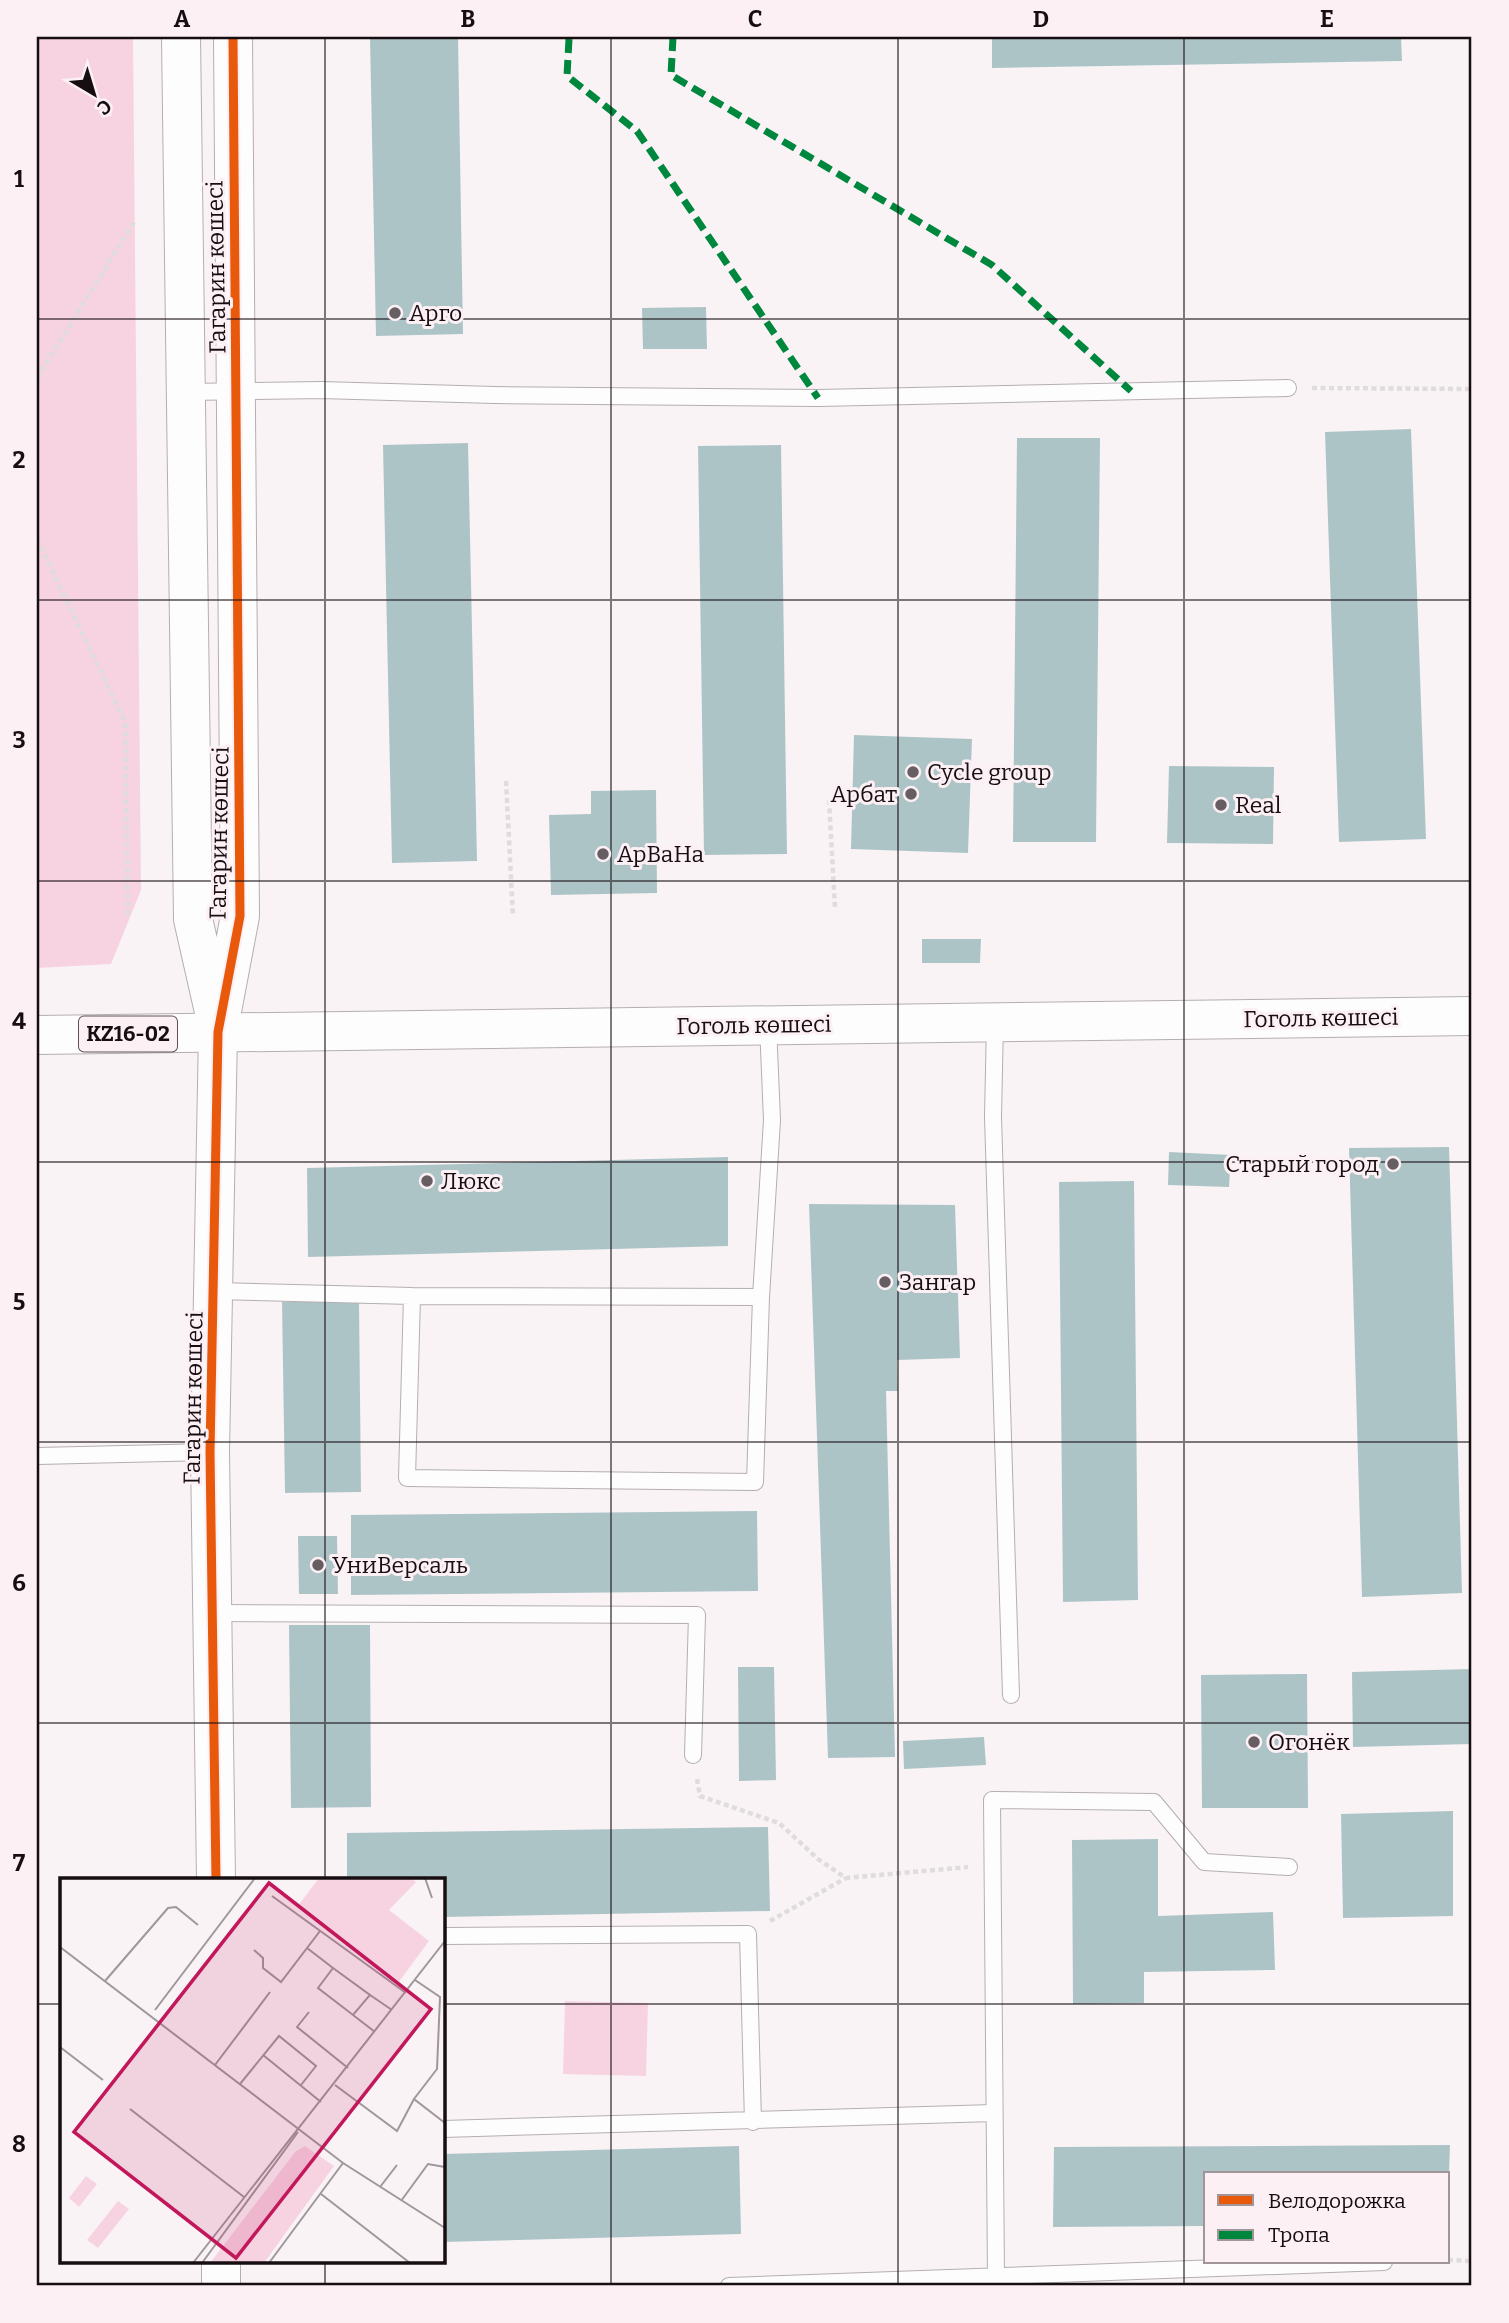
<svg xmlns="http://www.w3.org/2000/svg" width="1509" height="2323" font-family="Bitter,serif">
<style>
.green{fill:#f7d3e2}
.building{fill:#adc4c7}
.lines{fill:none;stroke-linecap:round;stroke-linejoin:round}
.lane-casing{stroke:#b5aeb1;stroke-width:18}
.secondary-casing{stroke:#b5aeb1;stroke-width:40}
.primary-casing{stroke:#b5aeb1;stroke-width:40}
.path{stroke:#dfdcdd;stroke-width:4.5;stroke-dasharray:5 3.5;stroke-linecap:butt}
.lane{stroke:#fefdfe;stroke-width:16}
.secondary{stroke:#fefdfe;stroke-width:38}
.primary{stroke:#fefdfe;stroke-width:38}
.quiet{stroke:#00873e;stroke-width:7;stroke-dasharray:14 7;stroke-linecap:butt}
.cycleway-casing{stroke:#fcf0f5;stroke-width:13}
.cycleway{stroke:#e8590c;stroke-width:9}
.grid{fill:none;stroke:#170e12;stroke-width:2;stroke-opacity:0.55}
.poi-dot{fill:#665e62;stroke:#fcf0f5;stroke-width:2.5}
.labels{text-anchor:middle;stroke-width:6;stroke-linejoin:round;paint-order:stroke}
.shield{fill:#fcf0f5;stroke:#5c5256;stroke-width:2}
.shield-label{font-size:21px;font-weight:bold;fill:#170e12}
.street-label{font-size:23px;fill:#170e12;stroke:#fcf0f5}
.poi-label{font-size:23px;fill:#170e12;stroke:#fcf0f5;text-anchor:start}
.inset-road{fill:none;stroke:#9f979b;stroke-width:2}
.view{fill:#c2185b;fill-opacity:0.15;stroke:#c2185b;stroke-width:3.5}
.inset-edge{fill:none;stroke:#170e12;stroke-width:3.5}
.neatline{fill:none;stroke:#170e12;stroke-width:2.5}
.grid-label{font-size:23px;text-anchor:middle;font-weight:bold;fill:#170e12}
</style>
<rect width="100%" height="100%" fill="#f9f3f6"/>
<path class="green" d="M37 37H133L141 890 111 964 37 968Z
M565 2001 648 2003 646 2076 563 2074Z"/>
<path class="building" d="M370 37H458L463 334 376 336Z
M992 37H1401L1402 61 992 68Z
M706 307 707 349H643L642 308Z
M1411 429 1426 839 1339 842 1325 432Z
M1017 438H1100L1096 842H1013Z
M468 443 477 861 392 863 383 445Z
M781 445 787 854 704 855 698 446Z
M854 735 972 739 968 853 851 849Z
M1169 766 1274 767 1273 844 1167 843Z
M656 790 657 893 551 895 549 815 591 814V791Z
M922 939H981L980 963H922Z
M1449 1147 1462 1593 1362 1597 1349 1148Z
M1169 1152 1231 1155 1229 1187 1168 1185Z
M728 1157V1246L308 1257 307 1168Z
M1134 1181 1138 1600 1063 1602 1059 1182Z
M809 1204 955 1205 960 1358 897 1360 898 1391H886L895 1757 828 1758Z
M282 1302H359L361 1492 285 1493Z
M757 1511 758 1591 351 1595V1515Z
M298 1536H337L338 1594H299Z
M289 1625H370L371 1807 291 1808Z
M738 1667H774L776 1780 739 1781Z
M1472 1669V1744L1353 1747 1352 1672Z
M1307 1674 1308 1808H1202L1201 1675Z
M984 1737 986 1765 904 1769 903 1741Z
M1453 1811V1916L1343 1918 1341 1814Z
M768 1827 770 1911 443 1917V1880H347V1833Z
M1158 1839V1916L1273 1912 1275 1970 1144 1972V2003L1073 2004 1072 1840Z
M1450 2145 1449 2174H1206V2226L1053 2227 1054 2147Z
M739 2146 741 2234 443 2242V2154Z"/>
<g class="lines">
<defs>
<path id="lane" d="M186 392 321 390 494 395 818 398 1288 388
M995 1022 993 1117 1011 1695
M214 1291 412 1296 761 1297
M412 1296 407 1478 755 1482 761 1297 772 1120 768 1025
M37 1456 210 1452
M213 1613 697 1615 693 1755
M443 1936 748 1934 753 2122
M443 2129 994 2113
M996 2277 992 1800 1154 1802 1204 1862 1289 1867
M729 2286 1384 2262"/>
<path id="secondary" d="M181 37 193 919 215 1016
M216 1880 210 1452 218 1032 240 916 233 37
M221 2262V2286"/>
<path id="primary" d="M37 1035 1472 1016"/>
</defs>
<use href="#lane" class="lane-casing"/>
<use href="#secondary" class="secondary-casing"/>
<use href="#primary" class="primary-casing"/>
<path class="path" d="M37 378 134 222
M1312 388 1472 389
M37 539 125 722 128 918
M506 781 513 917
M829 800 835 908
M697 1779 700 1796 779 1823 818 1859 846 1878 968 1867
M770 1921 846 1878
M1448 2260 1472 2261"/>
<use href="#lane" class="lane"/>
<use href="#secondary" class="secondary"/>
<use href="#primary" class="primary"/>
<path class="quiet" d="M673 37 671 75 992 265 1131 391
M569 39 567 76 637 131 818 398"/>
<defs>
<path id="cycleway" d="M216 1880 210 1452 218 1032 240 916 233 37"/>
</defs>
<use href="#cycleway" class="cycleway-casing"/>
<use href="#cycleway" class="cycleway"/>
</g>
<path class="grid" d="M325 37V1880M611 37V2286M898 37V2286M1184 37V2286M37 319H1472M37 600H1472M37 881H1472M37 1162H1472M37 1442H1472M37 1723H1472M37 2004H61M443 2004H1472M325 2262V2286"/>
<g class="poi-dot">
<circle cx="395" cy="313" r="7"/>
<circle cx="913" cy="772" r="7"/>
<circle cx="911" cy="794" r="7"/>
<circle cx="1221" cy="805" r="7"/>
<circle cx="603" cy="854" r="7"/>
<circle cx="1393" cy="1164" r="7"/>
<circle cx="427" cy="1181" r="7"/>
<circle cx="885" cy="1282" r="7"/>
<circle cx="318" cy="1565" r="7"/>
<circle cx="1254" cy="1742" r="7"/>
</g>
<g class="labels">
<rect class="shield" x="79" y="1016.5" width="98" height="35" rx="5"/>
<g class="shield-label">
<text x="128" y="1041">KZ16-02</text>
</g>
<g class="street-label">
<text transform="translate(216 267) rotate(-91)" y="8">Гагарин көшесі</text>
<text transform="translate(219 833) rotate(-89)" y="8">Гагарин көшесі</text>
<text transform="translate(1321 1018) rotate(-1)" y="8">Гоголь көшесі</text>
<text transform="translate(754 1025) rotate(-1)" y="8">Гоголь көшесі</text>
<text transform="translate(193 1398) rotate(-89)" y="8">Гагарин көшесі</text>
</g>
<g class="poi-label">
<text x="409" y="321">Арго</text>
<text x="927" y="780">Cycle group</text>
<text x="897" y="802" text-anchor="end">Арбат</text>
<text x="1235" y="813">Real</text>
<text x="617" y="862">АрВаНа</text>
<text x="1379" y="1172" text-anchor="end">Старый город</text>
<text x="441" y="1189">Люкс</text>
<text x="899" y="1290">Зангар</text>
<text x="332" y="1573">УниВерсаль</text>
<text x="1268" y="1750">Огонёк</text>
</g>
</g>
<g transform="translate(60 1878)">
<rect width="385" height="385" fill="#f9f3f6"/>
<path d="M259 0H351L356 4 329 32 369 63 338 105 237 29ZM245 268 274 288 204 385H150L236 273ZM26 298 37 306 19 329 9 320ZM58 323 69 331 38 370 27 362Z" fill="#f7d3e2"/>
<path class="inset-road" d="M365 0 372 20M212 18 346 115M0 69 283 285 385 350M247 70 273 90 310 117 293 137 258 110 273 90M194 72 203 80V90L221 104 260 53M355 102 380 119 377 191 354 221 385 245M45 103 108 30 116 29 138 47M310 117 332 132M95 132 195 0M249 134 237 149 288 190M293 137 315 154M0 169 43 202M203 177 261 224M155 187 210 114M180 206 219 158 256 188 241 207M275 207 337 253 354 221M70 231 184 319M320 309 337 287M261 316 350 385M341 323 368 286 385 289M133 385 385 63M142 385 238 254M209 385 283 285"/>
<path class="view" d="M209 5 371 131 176 380 14 254Z"/>
<rect width="385" height="385" class="inset-edge"/>
</g>
<rect width="1509" height="2323" fill="none" stroke="#fcf0f5" stroke-width="77"/>
<rect x="1204" y="2172" width="245" height="91" fill="#fcf0f5" stroke="#a0969a" stroke-width="2"/>
<rect x="1218" y="2195" width="35" height="10" fill="#e8590c" stroke="#a0969a" stroke-width="2"/>
<text x="1268" y="2208" font-size="21" fill="#170e12">Велодорожка</text>
<rect x="1218" y="2230" width="35" height="10" fill="#00873e" stroke="#a0969a" stroke-width="2"/>
<text x="1268" y="2242" font-size="21" fill="#170e12">Тропа</text>
<g transform="translate(94 94) rotate(142)" stroke="#fcf0f5" stroke-width="5" paint-order="stroke">
<path d="M0-5L12 26L0 18L-12 26Z" fill="#170e12"/>
<text y="-10" font-size="19" font-weight="bold" text-anchor="middle" fill="#170e12">С</text>
</g>
<rect x="38" y="38" width="1432" height="2246" class="neatline"/>
<g class="grid-label">
<text x="182" y="27">A</text>
<text x="468" y="27">B</text>
<text x="755" y="27">C</text>
<text x="1041" y="27">D</text>
<text x="1327" y="27">E</text>
<text x="19" y="187">1</text>
<text x="19" y="468">2</text>
<text x="19" y="748">3</text>
<text x="19" y="1029">4</text>
<text x="19" y="1310">5</text>
<text x="19" y="1591">6</text>
<text x="19" y="1871">7</text>
<text x="19" y="2152">8</text>
</g>
</svg>
